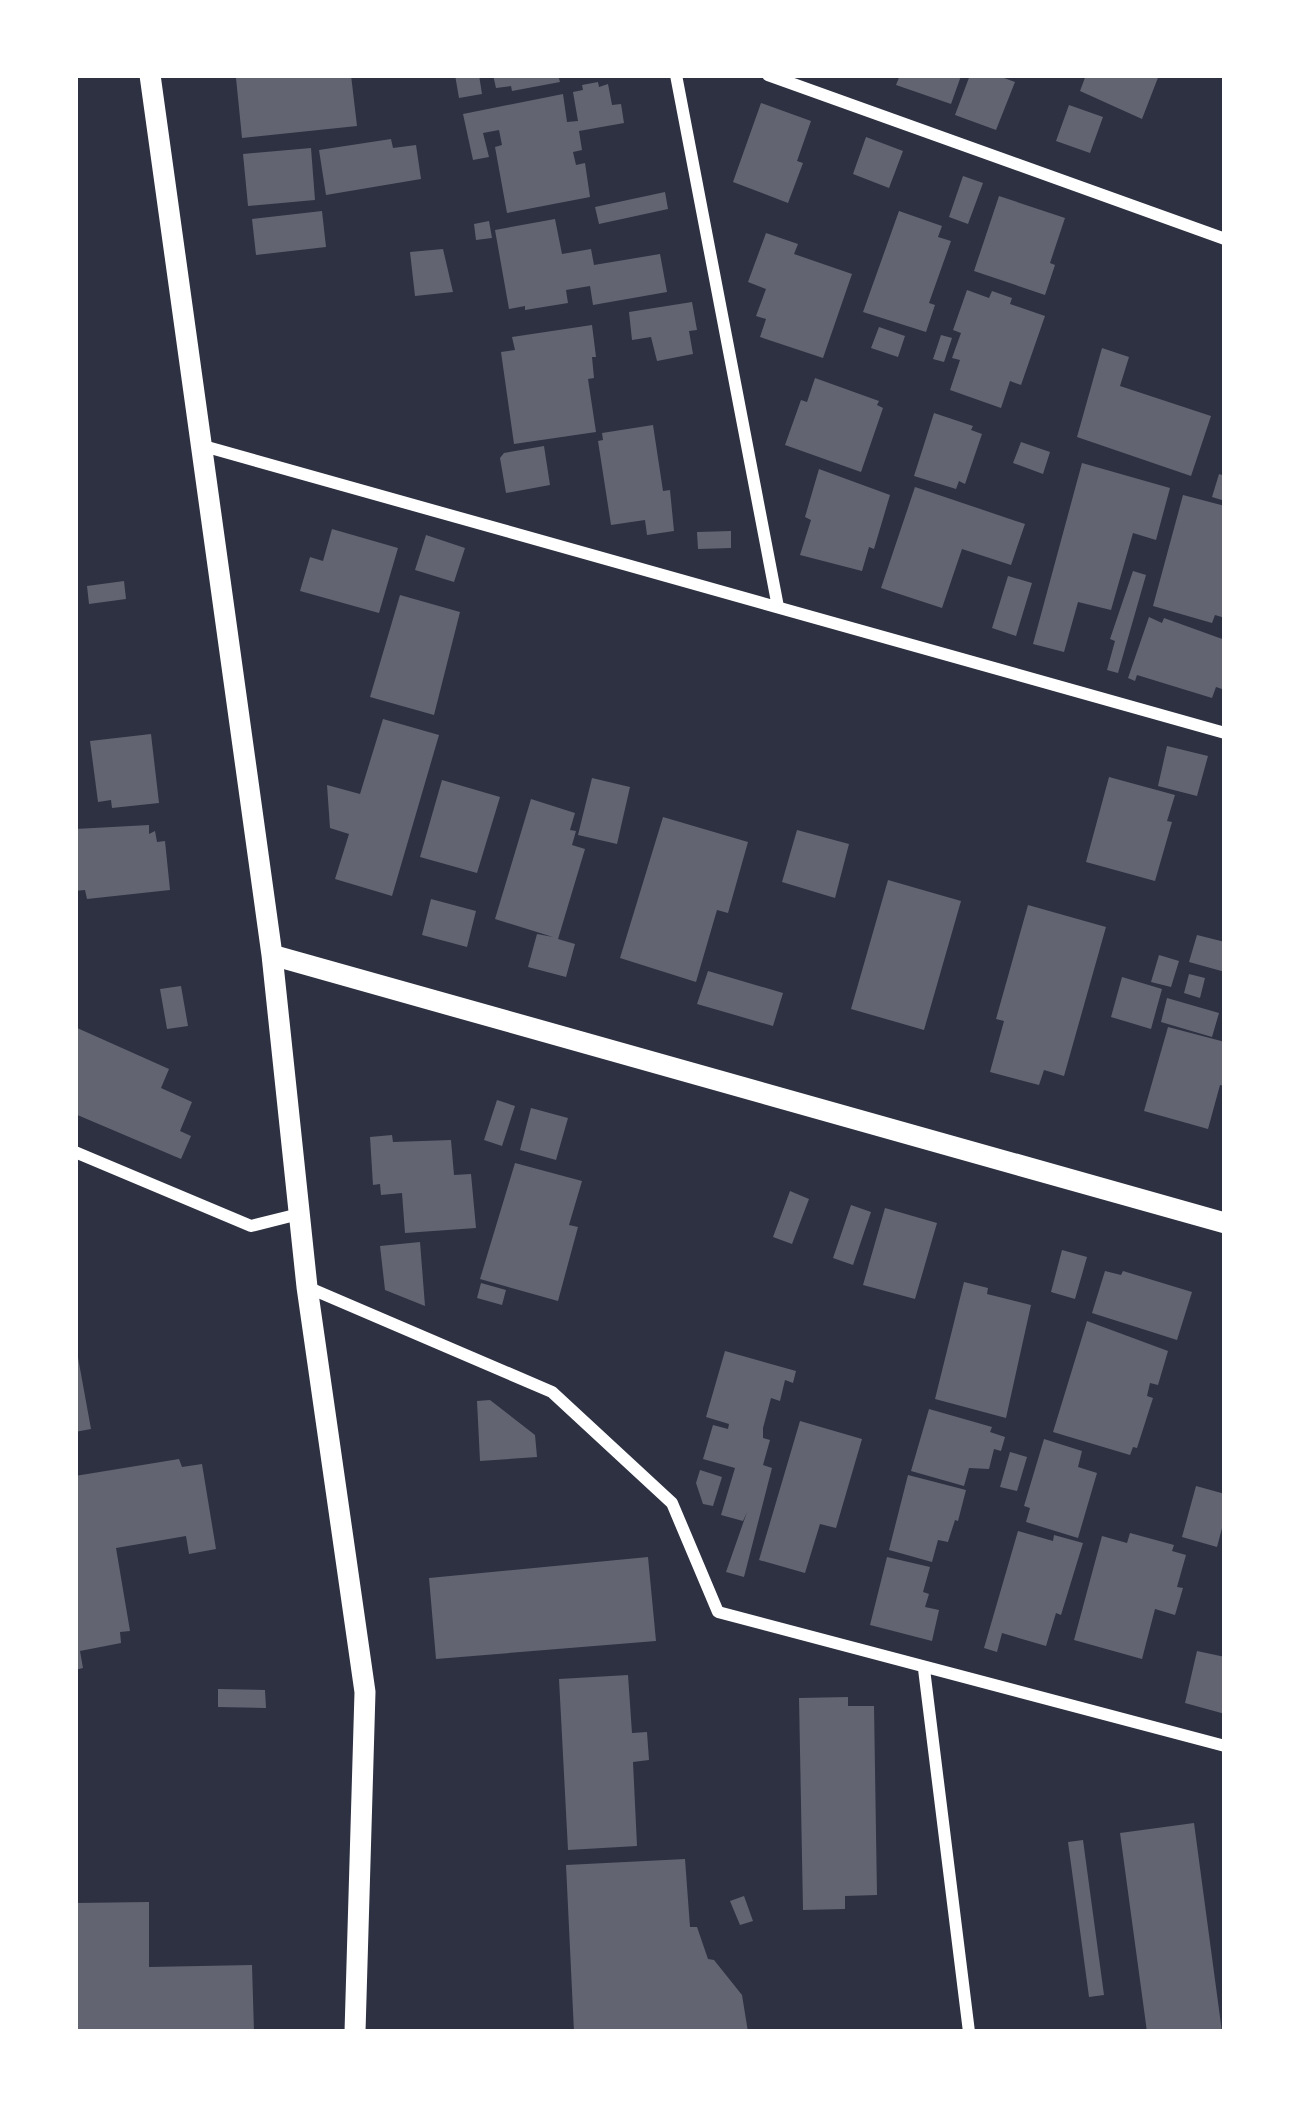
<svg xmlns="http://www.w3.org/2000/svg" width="1300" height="2107" font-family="'Source Serif 4',serif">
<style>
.building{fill:#626471}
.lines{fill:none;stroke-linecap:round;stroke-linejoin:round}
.minor{stroke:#fff;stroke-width:12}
.tertiary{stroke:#fff;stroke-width:21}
</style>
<rect width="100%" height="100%" fill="#2d3142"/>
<path class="building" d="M241 75H351L357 126 242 138 236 78Z
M455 75H479L482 94 459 98Z
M493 75H558L560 82 512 91 511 86 496 88Z
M900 75H957L961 76 951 104 896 85Z
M970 75H996L1015 82 996 130 955 115Z
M1086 75H1159L1142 119 1080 91Z
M598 82 599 87 608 84 612 105 621 104 624 123 579 131 582 150 573 152 576 165 585 163 590 197 507 213 495 147 502 145 499 130 483 133 489 157 473 160 463 114 563 94 567 122 578 121 573 92 583 90 582 85Z
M761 103 811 121 797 161 803 163 788 203 733 182Z
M1069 105 1103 117 1090 153 1056 141Z
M866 137 903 151 889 188 853 174Z
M391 139 393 148 416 145 421 179 326 195 319 150Z
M311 148 315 200 248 206 243 154Z
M963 176 983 183 968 224 949 217Z
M665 192 668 209 599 224 595 207Z
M999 196 1065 218 1050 263 1055 265 1045 295 974 271Z
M322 211 326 247 256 255 252 219Z
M899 211 942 226 938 237 951 241 929 303 935 305 926 332 863 312Z
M555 219 562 254 591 249 594 265 660 254 667 292 593 305 590 286 566 290 568 303 525 310V306L509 309 495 230Z
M489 221 492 238 476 240 474 224Z
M766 233 798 244 794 254 852 274 823 358 760 337 766 319 756 316 766 289 748 282Z
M443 249 453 292 415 296 410 252Z
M967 290 989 298 992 291 1012 298 1010 304 1045 316 1021 385 1010 381 1001 408 950 390 960 360 952 358 961 333 953 330Z
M692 302 697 330 689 331 693 354 657 361 651 337 632 340 629 312Z
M592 325 596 357H592L594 378 588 379 596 432 514 444 501 352 515 350 512 337Z
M879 327 905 336 898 357 871 348Z
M941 335 952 338 944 362 933 359Z
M1102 348 1129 357 1120 386 1211 416 1191 476 1077 437Z
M815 378 879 401 877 405 883 408 861 472 785 445 801 400 807 402Z
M934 413 973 426 971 430 982 434 965 484 959 481 956 489 914 476Z
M653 425 663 491 670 490 674 531 647 535 645 520 611 525 598 441 603 440 602 433Z
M1021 442 1050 452 1043 474 1013 463Z
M544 446 550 485 506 493 500 458 504 453Z
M1082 463 1170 488 1156 540 1133 533 1111 610 1078 602 1064 652 1033 644Z
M819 469 890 495 874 549 869 547 862 571 800 555 811 520 805 517Z
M1219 474 1225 476V501L1212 497Z
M915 487 1025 524 1011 565 962 549 942 608 881 588Z
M1183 495 1225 506V618L1215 615 1212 623 1153 606Z
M332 529 398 548 379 613 300 591 310 557 323 561Z
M731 531V548L698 549 697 532Z
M426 535 465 548 454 582 415 570Z
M1133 571 1146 575 1118 673 1107 670 1115 641 1110 639Z
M1008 576 1032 583 1016 636 992 628Z
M124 581 126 599 89 604 87 586Z
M400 595 460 612 434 715 370 697Z
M1149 617 1162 623 1164 618 1225 640 1222 689 1216 687 1212 698 1137 675 1135 681 1128 678Z
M383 719 439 735 392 896 335 879 349 834 330 828 327 785 360 794Z
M151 734 159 803 112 808 111 800 98 802 90 741Z
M1167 746 1208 756 1197 796 1158 786Z
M1109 777 1175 795 1167 821 1172 822 1155 881 1086 862Z
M592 778 630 787 617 844 578 835Z
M442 780 500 797 477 873 420 857Z
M531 799 575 813 570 830 576 831 572 845 585 849 558 939 575 944 566 977 528 967 537 934 553 937 495 919Z
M663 817 748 842 728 913 717 910 696 982 620 958Z
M149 825V834L155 831 157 842 165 841 170 890 87 899 85 890 75 891V829Z
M797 830 849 844 835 898 782 882Z
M888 880 961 901 924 1030 851 1009Z
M431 899 476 911 467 947 422 935Z
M1028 905 1106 927 1064 1076 1044 1070 1039 1085 990 1072 1004 1021 996 1019Z
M1197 935 1225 942V972L1189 962Z
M1159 955 1179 961 1171 987 1151 982Z
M708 971 783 993 773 1026 697 1004Z
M1189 974 1205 978 1200 998 1184 993Z
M1122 977 1162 989 1151 1029 1111 1017Z
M181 986 188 1026 167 1029 160 989Z
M1167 998 1219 1013 1212 1037 1161 1022Z
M75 1027 169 1069 161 1088 192 1102 180 1131 191 1136 181 1159 75 1114Z
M1168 1027 1225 1042V1086L1220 1085 1208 1129 1144 1111Z
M497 1100 515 1106 502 1146 484 1140Z
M531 1108 568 1118 556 1160 520 1150Z
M392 1135 393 1142 451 1140 454 1175 471 1174 476 1228 405 1233 402 1193 381 1195 380 1184 373 1185 370 1137Z
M515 1163 582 1181 569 1225 578 1227 558 1301 480 1279Z
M790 1191 809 1199 792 1244 773 1237Z
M851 1205 871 1212 853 1265 833 1258Z
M885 1208 937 1223 915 1299 863 1285Z
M420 1242 425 1306 385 1290 380 1246Z
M1062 1250 1087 1257 1075 1299 1051 1292Z
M1105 1271 1121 1275 1123 1271 1192 1292 1177 1340 1092 1313Z
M964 1282 988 1288 987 1294 1031 1305 1006 1418 935 1399Z
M481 1283 506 1290 502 1305 477 1298Z
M1087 1321 1168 1351 1158 1385 1150 1383 1147 1396 1153 1398 1137 1448 1133 1447 1130 1455 1053 1432Z
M725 1351 796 1371 793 1383 785 1380 780 1401 771 1398 763 1428V1438L770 1440 763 1465 772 1468 744 1577 726 1572 747 1512 743 1521 721 1515 735 1468 703 1459 713 1425 728 1429 729 1424 706 1417Z
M77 1352 91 1429 75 1432V1353Z
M490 1400 535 1435 537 1457 480 1461 477 1401Z
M929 1409 992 1427 990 1432 1005 1437 1001 1451 994 1449 989 1469 969 1468 964 1486 911 1471Z
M800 1421 862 1439 836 1528 820 1524 805 1573 759 1560Z
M1044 1439 1082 1451 1078 1467 1097 1473 1078 1538 1026 1522 1030 1508 1024 1506Z
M1010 1452 1027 1457 1017 1491 1000 1487Z
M179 1459 182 1467 202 1464 216 1549 189 1554 186 1536 116 1548 130 1631 120 1632 121 1643 80 1651 83 1668 75 1670V1476Z
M700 1470 722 1477 713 1506 703 1504 696 1483Z
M908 1475 966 1490 958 1521 955 1520 948 1542 938 1540 932 1562 889 1550Z
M1196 1486 1225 1494V1517L1217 1547 1182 1537Z
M1018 1531 1053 1541 1054 1535 1083 1543 1061 1615 1056 1613 1046 1646 1002 1633 997 1652 984 1648Z
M1130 1533 1174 1545 1172 1551 1186 1555 1177 1587 1183 1588 1175 1615 1155 1609 1142 1659 1074 1640 1102 1536 1127 1543Z
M648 1557 656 1641 436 1659 429 1578Z
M887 1557 930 1567 923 1592 929 1594 925 1607 939 1610 932 1641 870 1625Z
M1197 1651 1225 1657V1714L1185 1703Z
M628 1675 632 1733 647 1732 649 1760 633 1762 637 1846 568 1850 559 1679Z
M218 1689 265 1690 266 1708 218 1707Z
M848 1697V1706H874L877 1895 845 1896V1909L803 1910 799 1698Z
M1194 1823 1222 2032H1147L1120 1833Z
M1083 1840 1104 1995 1089 1997 1068 1842Z
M685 1859 690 1927H697L708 1959 714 1960 742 1995 748 2032H574L566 1865Z
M744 1896 753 1921 740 1925 730 1901Z
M149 1902V1967L252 1965 254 2032H75V1903Z"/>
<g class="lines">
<path class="minor" d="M676 75 778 607
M768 75 1225 239
M200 445 1225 733
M75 1152 251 1226 299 1214
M307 1287 552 1392 672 1503 718 1612 1225 1746
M924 1669 969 2032"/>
<path class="tertiary" d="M150 75 272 955 307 1287 365 1692 355 2032
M272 955 1225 1223"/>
</g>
<rect width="1300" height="2107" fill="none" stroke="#ffffff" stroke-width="156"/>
</svg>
